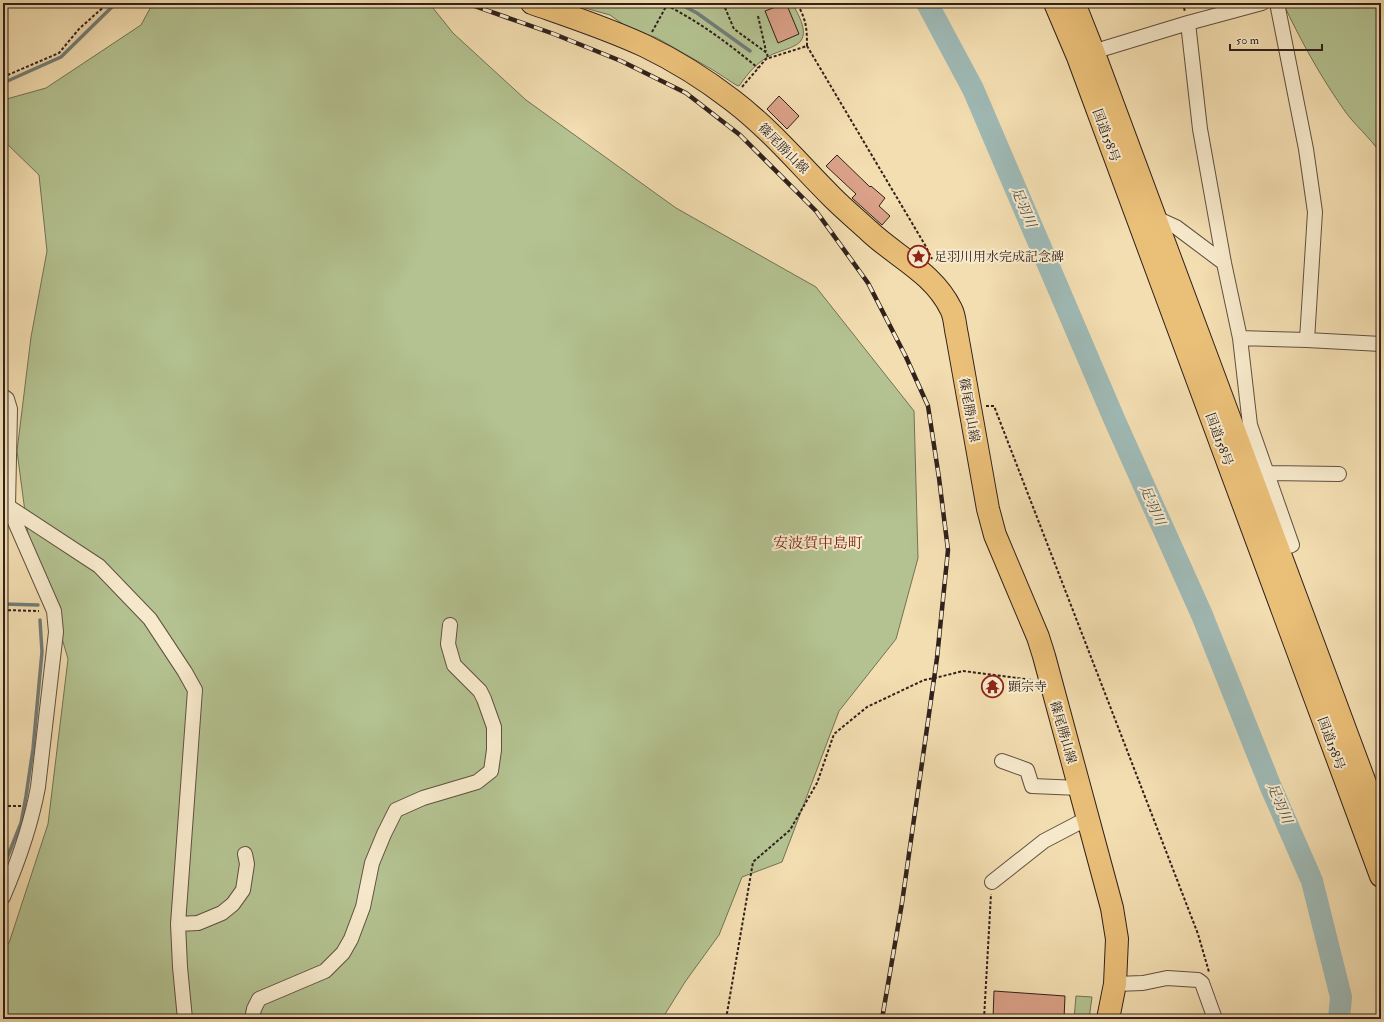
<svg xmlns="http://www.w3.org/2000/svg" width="1384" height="1022" font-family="'IM FELL Double Pica','Noto Serif JP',serif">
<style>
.green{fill:#b4c291;stroke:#727256}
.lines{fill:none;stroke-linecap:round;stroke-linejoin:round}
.stream{stroke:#737d78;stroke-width:3.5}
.river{stroke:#9fbab6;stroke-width:22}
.building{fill:#daa188;stroke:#30211c}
.minor-casing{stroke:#615041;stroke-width:16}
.primary-casing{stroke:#30211c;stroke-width:24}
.trunk-casing{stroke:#30211c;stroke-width:24}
.path{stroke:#30211c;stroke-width:2;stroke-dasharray:3 2;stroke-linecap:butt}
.minor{stroke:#f7eacc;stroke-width:14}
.primary{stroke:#eabf78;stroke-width:22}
.trunk{stroke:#eabf78;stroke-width:22}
.rail-casing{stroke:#30211c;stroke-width:4.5}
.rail{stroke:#f7eacc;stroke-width:3;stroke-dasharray:9;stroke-linecap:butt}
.labels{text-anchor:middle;stroke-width:4;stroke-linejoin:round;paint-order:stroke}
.street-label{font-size:13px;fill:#30211c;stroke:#f7eacc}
.poi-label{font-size:13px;fill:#30211c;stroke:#f7eacc;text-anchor:start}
.water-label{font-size:14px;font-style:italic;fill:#514f4a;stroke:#f7eacc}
.quarter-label{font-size:15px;fill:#7a1f14;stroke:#f7eacc}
</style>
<rect width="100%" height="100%" fill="#f3deb1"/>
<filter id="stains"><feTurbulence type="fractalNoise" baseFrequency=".005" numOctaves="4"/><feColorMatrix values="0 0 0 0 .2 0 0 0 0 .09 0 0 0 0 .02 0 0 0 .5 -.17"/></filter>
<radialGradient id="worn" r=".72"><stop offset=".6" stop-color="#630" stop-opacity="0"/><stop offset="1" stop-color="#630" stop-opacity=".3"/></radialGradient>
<path class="green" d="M153 3H429L453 33 526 100 676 208 816 287 914 411 918 558 896 639 839 711 782 862 742 877 719 935 685 982 662 1019H3V948L9 943 48 824 68 659 54 611 32 565 17 451 31 337 47 251 39 175 3 140V100L46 88 141 25Z
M567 3H792C798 14 812 36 796 45 789 49 780 51 773 54 758 61 748 73 739 86L736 85 713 70 657 38 627 27 610 15Z
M1283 3H1381V154C1370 137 1353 124 1342 107 1319 74 1300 39 1283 3Z
M1076 996 1092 997 1089 1019H1074Z"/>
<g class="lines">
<path class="stream" d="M678 3 697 13 750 51
M3 83 61 57 116 3
M3 604 38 605
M3 868 21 823 26 796 33 749 42 652 40 620"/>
<path class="river" d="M927 3 973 89 1115 421 1202 615 1270 785 1312 881 1341 997 1339 1019"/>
</g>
<path class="building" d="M786 3 799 34 778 43 765 11Z
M779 96 799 116 787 129 767 109Z
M837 155 870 187 871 186 885 198 879 206 890 216 882 225 852 198 856 194 826 166Z
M994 991 1065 996 1064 1019H993Z"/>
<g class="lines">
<defs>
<path id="minor" d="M1277 3 1306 149 1315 212 1307 340 1381 344
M1188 23 1200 129 1224 263 1240 338 1250 425 1292 545 1270 552
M1086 54 1188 23 1262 3
M1154 217 1176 227 1224 263
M1240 338 1307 340
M3 396 7 399 10 409 8 506 54 611 56 632 38 787C31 825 18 862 3 897
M1267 473 1339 474
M3 503 99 566 150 619 185 672 195 690 178 924 180 967 185 1019
M1002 761 1027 770 1032 786 1080 788
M992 882 1044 841 1088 818
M178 924 198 923 222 913 233 904 243 890 247 864 245 854
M1115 984 1143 983 1167 978 1198 980 1202 983 1215 1019
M252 1019 254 1009 259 999 325 971 343 953 351 939 363 907 372 863 384 834 396 810 423 798 477 782 491 771 494 750V727L484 699 480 691 454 665 448 644 450 625"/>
<path id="primary" d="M532 3C569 16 609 29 645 46 676 61 706 80 732 100 770 129 799 164 832 197 844 209 856 219 868 230 896 257 933 272 951 309 955 316 955 327 957 335L988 509 995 535 1038 637 1044 656 1112 908 1117 939 1115 984 1108 1019"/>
<path id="trunk" d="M1055 3 1078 57 1381 876
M1074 3 1093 51 1381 826"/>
</defs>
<use href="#minor" class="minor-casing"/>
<use href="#primary" class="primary-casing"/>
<use href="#trunk" class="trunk-casing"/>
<path class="path" d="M662 3C697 20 728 43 758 68
M723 3 734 29 767 53 768 59
M1183 3 1185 12
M758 16 766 51
M652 32 668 3
M807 46 925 245 932 259
M3 77 59 53 79 29 108 3
M742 87 766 59 807 46C807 27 806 20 797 3
M986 406H994L1198 934 1209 972
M3 610 39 611
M3 806H22
M726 1019 753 862 790 830 817 783 834 734 867 707 924 680 935 678 963 671 1033 680
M984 1019 991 894"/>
<use href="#minor" class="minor"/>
<use href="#primary" class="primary"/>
<use href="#trunk" class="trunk"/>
<defs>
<path id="rail" d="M466 3 554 34 621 61 686 93 740 135 816 211 868 283 906 357 928 406 939 478 948 550 937 658 902 903 882 1019"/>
</defs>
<use href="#rail" class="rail-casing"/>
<use href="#rail" class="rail"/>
</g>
<defs>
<symbol id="sight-ring" viewBox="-11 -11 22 22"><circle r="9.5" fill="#f7eacc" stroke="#8f2418" stroke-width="1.5"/><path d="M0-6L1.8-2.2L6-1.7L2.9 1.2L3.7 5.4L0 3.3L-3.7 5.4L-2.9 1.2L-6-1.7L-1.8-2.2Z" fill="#8f2418"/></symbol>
<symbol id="temple-ring" viewBox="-11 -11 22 22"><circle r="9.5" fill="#f7eacc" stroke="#8f2418" stroke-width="1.5"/><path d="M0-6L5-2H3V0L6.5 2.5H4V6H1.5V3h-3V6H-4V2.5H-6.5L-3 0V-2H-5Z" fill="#8f2418"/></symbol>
</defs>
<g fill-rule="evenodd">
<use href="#sight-ring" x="906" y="244" width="25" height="25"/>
<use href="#temple-ring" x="980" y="674" width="25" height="25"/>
</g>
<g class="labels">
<g class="street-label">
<text transform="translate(1107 135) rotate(70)" y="5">国道158号</text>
<text transform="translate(784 148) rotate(45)" y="5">篠尾勝山線</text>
<text transform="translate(970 410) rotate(80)" y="5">篠尾勝山線</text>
<text transform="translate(1220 439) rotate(70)" y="5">国道158号</text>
<text transform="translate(1064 732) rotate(74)" y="5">篠尾勝山線</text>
<text transform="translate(1332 743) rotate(70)" y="5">国道158号</text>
</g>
<g class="poi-label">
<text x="934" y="261">足羽川用水完成記念碑</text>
<text x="1008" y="691">顕宗寺</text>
</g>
<g class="water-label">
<text transform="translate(1024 207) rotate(67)" y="5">足羽川</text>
<text transform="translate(1153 505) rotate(66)" y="5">足羽川</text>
<text transform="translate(1280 803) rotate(67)" y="5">足羽川</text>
</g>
<g class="quarter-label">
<text x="818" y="548">安波賀中島町</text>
</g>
</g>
<rect width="1384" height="1022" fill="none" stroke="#f3deb1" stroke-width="16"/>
<rect x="4" y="4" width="1376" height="1014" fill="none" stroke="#30211c" stroke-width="2"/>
<rect x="8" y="8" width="1368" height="1006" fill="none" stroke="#30211c"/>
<path d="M1230 44v6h92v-6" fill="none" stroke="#30211c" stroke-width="2"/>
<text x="1236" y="44" font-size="12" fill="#30211c" stroke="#f7eacc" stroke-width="3" paint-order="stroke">50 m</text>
<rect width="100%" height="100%" filter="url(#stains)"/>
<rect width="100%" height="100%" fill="url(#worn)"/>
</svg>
